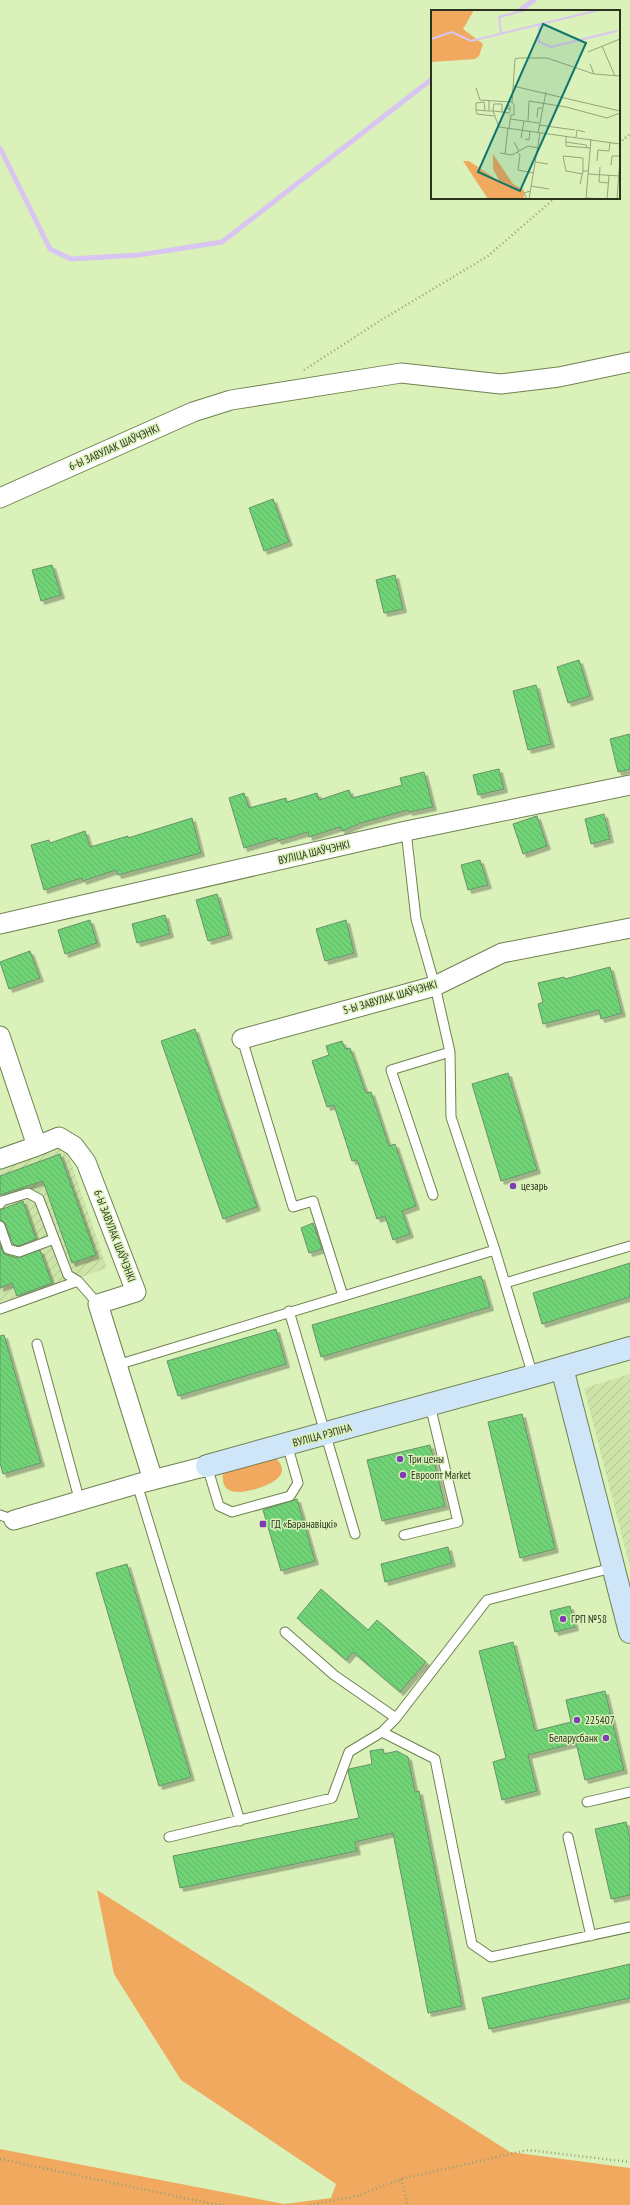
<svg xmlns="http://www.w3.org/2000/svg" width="630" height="2205" font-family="'PT Sans Narrow',sans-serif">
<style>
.industrial{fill:url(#industrial-furrows)}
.grass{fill:#f0a95f}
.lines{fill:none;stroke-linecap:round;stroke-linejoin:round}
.stream{stroke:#d9c5f1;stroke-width:5}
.building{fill:url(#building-back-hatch);stroke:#69926a;filter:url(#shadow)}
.lane-casing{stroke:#6f8250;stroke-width:11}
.street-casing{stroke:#6f8250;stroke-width:21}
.secondary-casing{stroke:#6f8250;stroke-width:24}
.path{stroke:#92a27a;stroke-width:2.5;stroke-dasharray:1 3;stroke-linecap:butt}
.lane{stroke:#fff;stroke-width:9}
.street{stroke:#fff;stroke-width:19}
.secondary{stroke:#cfe5f8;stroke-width:22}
.poi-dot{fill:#7d3eb3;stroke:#dbf1ba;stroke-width:1.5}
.labels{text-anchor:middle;stroke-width:3;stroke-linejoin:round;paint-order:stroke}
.street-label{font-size:11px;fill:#2b331e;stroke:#dbf1ba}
.poi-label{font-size:11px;fill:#2b331e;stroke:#dbf1ba;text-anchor:start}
.inset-river{fill:none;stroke:#d9c5f1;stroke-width:2}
.inset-road{fill:none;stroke:#95a57c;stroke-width:1}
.view{fill:#0f766e;fill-opacity:0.15;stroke:#0f766e;stroke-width:2}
.inset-edge{fill:none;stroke:#2b331e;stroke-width:2}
</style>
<defs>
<pattern id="industrial-furrows" width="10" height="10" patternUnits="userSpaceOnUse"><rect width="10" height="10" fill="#cce4a7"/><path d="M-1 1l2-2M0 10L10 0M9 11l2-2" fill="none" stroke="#afc48f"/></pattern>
<pattern id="building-back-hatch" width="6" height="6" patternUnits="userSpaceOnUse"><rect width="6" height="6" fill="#6fd477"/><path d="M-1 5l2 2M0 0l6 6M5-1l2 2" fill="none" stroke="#60b666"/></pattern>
<filter id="shadow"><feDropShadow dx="3.5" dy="3.5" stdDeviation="0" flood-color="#0004"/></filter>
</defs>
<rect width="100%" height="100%" fill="#dbf1ba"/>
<path class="industrial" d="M65 1145 107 1268 0 1306V1168Z
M630 1374V1567L584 1388Z"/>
<path class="grass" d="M273 1456C295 1473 272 1484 256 1489 241 1493 220 1497 223 1473Z
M97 1890 510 2152 630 2168V2205H0V2149L284 2204 331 2198 336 2184 181 2080 114 1974Z"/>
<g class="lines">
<path class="stream" d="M519 11 534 0
M0 148 50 249 71 259 139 255 222 242 432 79"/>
</g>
<path class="building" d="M273 499 289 542 264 551 249 508Z
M52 565 61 595 41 601 32 570Z
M395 575 403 609 384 613 376 580Z
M579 660 590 696 568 703 557 667Z
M536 685 551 744 528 750 513 691Z
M630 734V769L618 772 610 739Z
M499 769 504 789 478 795 473 775Z
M424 772 433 807 409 812 408 810 361 823 342 831 340 827 309 837 308 832 278 841 277 838 244 848 229 798 244 793 249 808 286 798 287 802 317 793 319 800 349 790 352 798 402 785 400 778Z
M604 814 610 839 591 844 585 819Z
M537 816 547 846 523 854 513 824Z
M192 818 201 853 118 875 116 870 83 881 82 878 44 890 31 845 49 840 50 843 85 831 90 847 128 836V838Z
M480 860 488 885 468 890 461 865Z
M217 894 229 935 208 941 196 900Z
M165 915 170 934 137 943 132 924Z
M90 920 97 943 65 954 58 930Z
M346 920 354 953 325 961 316 929Z
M30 951 40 978 9 989 0 962Z
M610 967 622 1013 601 1019 599 1010 543 1024 538 1004 543 1002 538 983 564 977 565 979Z
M195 1029 257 1207 223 1219 161 1041Z
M342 1041 345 1049 350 1048 366 1093 371 1092 389 1146 395 1144 416 1206 402 1211 410 1234 393 1240 385 1216 377 1219 357 1160 352 1161 334 1105 327 1107 312 1061 329 1055 326 1046Z
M508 1073 537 1170 501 1181 472 1084Z
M60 1154 96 1255 72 1263 43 1181 0 1195V1176Z
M23 1201 36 1239 19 1246 13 1244 5 1224 0 1220V1210Z
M313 1223 322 1249 309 1253 301 1228Z
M0 1244 4 1254 17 1258 40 1250 52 1283 17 1296 12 1283 0 1288Z
M630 1263V1297L542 1324 533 1293Z
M481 1276 490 1307 321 1357 312 1325Z
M276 1329 286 1364 178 1396 167 1361Z
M4 1335 41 1463 3 1474 0 1463V1336Z
M522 1414 555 1549 520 1558 488 1422Z
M430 1445 445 1506 382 1521 367 1460Z
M297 1499 315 1561 281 1571 263 1510Z
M448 1547 452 1563 385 1582 381 1564Z
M127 1564 191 1777 159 1786 96 1573Z
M321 1589 368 1630 377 1620 426 1662 400 1692 353 1652 346 1660 297 1618Z
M570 1606 575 1627 555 1632 550 1611Z
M513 1642 535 1731 571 1722 566 1700 605 1691 624 1770 585 1780 576 1743 528 1755 537 1791 502 1800 493 1762 506 1758 479 1651Z
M383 1749 384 1754 397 1751 408 1757 415 1792 419 1791 462 2006 428 2013 393 1833 355 1842 357 1851 180 1888 173 1856 359 1818 348 1771 349 1769 372 1764 370 1751Z
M626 1822 630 1838V1895L611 1899 595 1829Z
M630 1964V1998L489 2029 482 1998Z"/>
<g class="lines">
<defs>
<path id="lane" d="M406 831 416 919 435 986 450 1052 451 1117 495 1250 533 1376
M242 1039 293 1207 313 1201 343 1296
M433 1195 391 1070 450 1052
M0 1204 2 1201 28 1193 39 1199 68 1275 78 1281 98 1304
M0 1226 8 1249 19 1252 54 1239
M505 1283 630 1246
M0 1309 78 1281
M289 1311 355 1534
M37 1344 80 1502
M117 1365 495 1250
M207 1466 219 1506 232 1512 290 1496 298 1483 287 1444
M137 1484 240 1821
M0 1515 14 1520
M404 1535 458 1522 430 1405
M396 1718 487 1600 612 1568
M382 1732 435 1759 472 1944 491 1957 630 1927
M587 1802 630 1792
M169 1837 332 1798 349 1752 382 1732 396 1718 334 1675 285 1632
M568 1837 591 1936"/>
<path id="street" d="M0 498 193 412 231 400 401 373 501 384 559 377 630 362
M0 924 406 831 630 785
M0 1036 37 1146 0 1159
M242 1039 435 986 502 953 630 928
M37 1146 59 1137 74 1146 86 1162 136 1292 98 1304 153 1480
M14 1520 137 1484 207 1466"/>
<path id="secondary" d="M562 1368 630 1632
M207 1466 533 1376 630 1348"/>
</defs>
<use href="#lane" class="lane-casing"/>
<use href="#street" class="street-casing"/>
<use href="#secondary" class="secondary-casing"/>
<path class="path" d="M619 143 630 134
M304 370 378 322 488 256 555 198
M0 2159 213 2204 227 2205
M401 2179 408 2205
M310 2205 357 2196 401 2179 528 2150 630 2162"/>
<use href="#lane" class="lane"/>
<use href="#street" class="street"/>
<use href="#secondary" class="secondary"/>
</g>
<g class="poi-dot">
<circle cx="513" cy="1186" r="4"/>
<circle cx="400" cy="1459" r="4"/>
<circle cx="403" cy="1475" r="4"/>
<rect x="259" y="1520" width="8" height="8" rx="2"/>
<circle cx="563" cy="1619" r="4"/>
<circle cx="577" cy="1720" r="4"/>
<circle cx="606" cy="1738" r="4"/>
</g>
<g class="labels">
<g class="street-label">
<text transform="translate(114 447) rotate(-24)" y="4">6-Ы ЗАВУЛАК ШАЎЧЭНКІ</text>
<text transform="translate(314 852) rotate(-13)" y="4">ВУЛІЦА ШАЎЧЭНКІ</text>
<text transform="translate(390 997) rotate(-16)" y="4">5-Ы ЗАВУЛАК ШАЎЧЭНКІ</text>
<text transform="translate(115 1236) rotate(69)" y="4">6-Ы ЗАВУЛАК ШАЎЧЭНКІ</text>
<text transform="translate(322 1435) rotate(-15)" y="4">ВУЛІЦА РЭПІНА</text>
</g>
<g class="poi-label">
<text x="521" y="1190">цезарь</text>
<text x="408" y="1463">Три цены</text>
<text x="411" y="1479">Евроопт Market</text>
<text x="271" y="1528">ГД «Баранавіцкі»</text>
<text x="571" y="1623">ГРП №58</text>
<text x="585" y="1724">225407</text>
<text x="598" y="1742" text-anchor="end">Беларусбанк</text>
</g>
</g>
<g transform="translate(431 10)">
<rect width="189" height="189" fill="#dbf1ba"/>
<path d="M62 144 82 174 93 180V189H57L32 151H38L69 172 62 159Z" fill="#f0a95f"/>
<path d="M0 0H43L32 19 52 34 48 46 44 49 0 52Z" fill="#f0a95f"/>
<path class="inset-river" d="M108 15V32L120 37 186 21M70 24 68 7 95 0M0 29 21 22 40 31 168 0"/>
<path class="inset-road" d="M171 36 184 66M157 42 189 29M159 54 163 64 189 66M82 76 189 101M45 78 49 90 81 92 84 49 88 48H116L163 64M58 90V101H62L68 117 189 134M79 99 76 98V95L79 96V102M45 100 46 104 63 106M54 101 53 92 45 93V100L58 101M71 102V94H63L62 101 79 103M106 107 107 98H111M79 109 108 113M97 111 98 91 135 97 176 108 189 103M108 115 144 120M78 118 80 105H83V95L81 92M107 123 115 82M135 126V136L159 138M145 127 146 120 154 122M90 128 93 111M94 129 98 130 99 121M135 132 155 135 156 138M88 141 97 136 107 138M86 142 89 145 87 160 103 163M69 143 81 145 88 141 83 132M74 144 77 118M166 151 167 140 178 141 179 132M104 152 117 154M180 155 181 146H189M169 157 168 172 178 173M152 164 135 161 132 146 152 148V161M157 164 189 166M149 174 152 161H157M100 176 118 179M155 188 176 189 178 166M96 189 93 183 99 181M98 189 109 123M155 189 160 129M186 189 189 148"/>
<path class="view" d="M112 14 155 33 89 181 47 162Z"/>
<rect width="189" height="189" class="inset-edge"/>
</g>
</svg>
